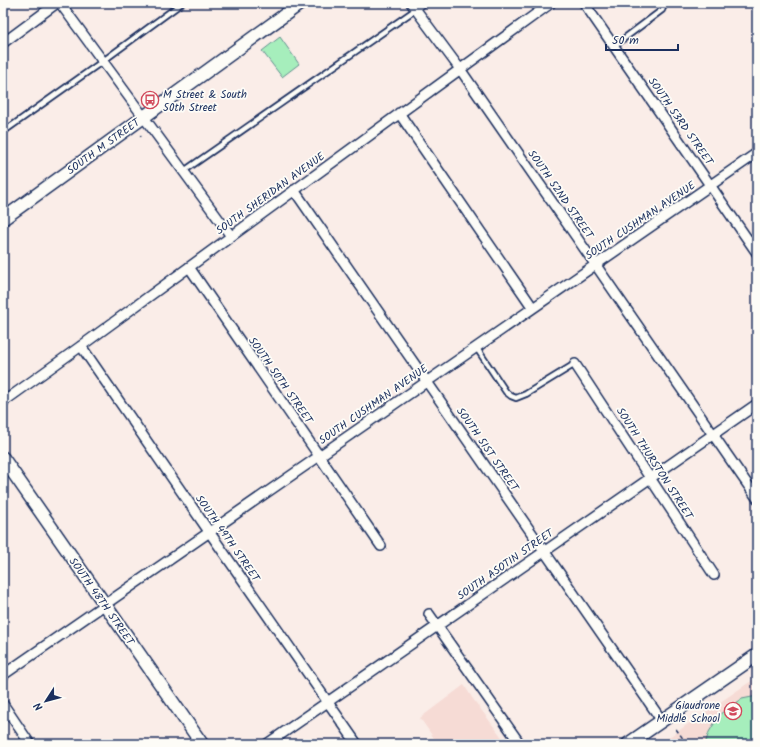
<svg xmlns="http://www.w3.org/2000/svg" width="760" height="747" font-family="Kalam,sans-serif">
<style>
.built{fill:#f6dbd5}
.green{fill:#a6eebc;stroke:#608e8d}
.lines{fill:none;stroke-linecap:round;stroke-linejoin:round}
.lane-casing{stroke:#1b2f5e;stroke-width:8}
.street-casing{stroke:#1b2f5e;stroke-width:12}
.secondary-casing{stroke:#1b2f5e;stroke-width:15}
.path{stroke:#1b2f5e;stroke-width:1.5;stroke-dasharray:4 3;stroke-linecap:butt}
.lane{stroke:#fdfcf7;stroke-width:4.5}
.street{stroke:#fdfcf7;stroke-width:9}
.secondary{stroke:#fdfcf7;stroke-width:12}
.labels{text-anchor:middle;stroke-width:3.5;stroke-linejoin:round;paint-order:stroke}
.poi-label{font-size:11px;fill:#1b2f5e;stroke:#fdfcf7;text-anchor:start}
.street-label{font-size:11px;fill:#1b2f5e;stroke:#fdfcf7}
</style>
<rect width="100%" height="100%" fill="#faede8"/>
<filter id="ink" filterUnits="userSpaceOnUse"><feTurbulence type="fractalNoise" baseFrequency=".025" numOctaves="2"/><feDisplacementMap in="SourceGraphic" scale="8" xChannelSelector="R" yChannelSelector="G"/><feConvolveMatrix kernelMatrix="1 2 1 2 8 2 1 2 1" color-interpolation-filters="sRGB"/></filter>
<g filter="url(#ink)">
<path class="built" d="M757 677V744H659Z
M464 685 473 699 507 744H438L420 718Z"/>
<path class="green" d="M280 37 299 64 282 77 262 51Z
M757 696V744H705L709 732 720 714 742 699Z"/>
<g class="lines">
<defs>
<path id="lane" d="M614 46 662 10 665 3
M3 132 103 61 182 3
M184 171 425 3
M476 347 506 392 511 396 516 398 526 394 575 364"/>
<path id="street" d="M60 3 231 236
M411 3 460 69 757 498
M584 3 757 253
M3 43 57 3
M399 113 533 308
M294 190 662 721
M189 267 381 546
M81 346 210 533 357 744
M575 364 714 575
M3 402 81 346 551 3
M429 614 518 741
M3 675 757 153
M3 704 30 744
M267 744 757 404"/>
<path id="secondary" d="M3 219 301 3
M3 458 202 744
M628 744 757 655"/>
</defs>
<use href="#lane" class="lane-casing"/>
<use href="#street" class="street-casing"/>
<use href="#secondary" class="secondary-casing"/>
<path class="path" d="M140 135 141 137
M676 729 687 744"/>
<use href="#lane" class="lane"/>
<use href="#street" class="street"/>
<use href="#secondary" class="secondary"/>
</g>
</g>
<defs>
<symbol id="bus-ring" viewBox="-11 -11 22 22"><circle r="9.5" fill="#fdfcf7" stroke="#d1495b" stroke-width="1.5"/><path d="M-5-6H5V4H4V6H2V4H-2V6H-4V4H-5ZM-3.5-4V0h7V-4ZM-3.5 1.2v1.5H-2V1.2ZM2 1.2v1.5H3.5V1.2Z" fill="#d1495b"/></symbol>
<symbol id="school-ring" viewBox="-11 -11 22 22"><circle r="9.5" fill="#fdfcf7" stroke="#d1495b" stroke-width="1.5"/><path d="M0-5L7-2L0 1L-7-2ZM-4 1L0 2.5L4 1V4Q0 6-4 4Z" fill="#d1495b"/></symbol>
</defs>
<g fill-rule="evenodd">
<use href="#bus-ring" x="140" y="90" width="20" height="20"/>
<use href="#school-ring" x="723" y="701" width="20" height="20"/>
</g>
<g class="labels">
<g class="poi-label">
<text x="163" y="98">M Street &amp; South<tspan x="163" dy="13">50th Street</tspan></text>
<text x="720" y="709" text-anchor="end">Giaudrone<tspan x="720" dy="13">Middle School</tspan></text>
</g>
<g class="street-label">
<text transform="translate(681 121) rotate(55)" y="4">SOUTH 53RD STREET</text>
<text transform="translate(103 146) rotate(-36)" y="4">SOUTH M STREET</text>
<text transform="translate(270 193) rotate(-36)" y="4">SOUTH SHERIDAN AVENUE</text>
<text transform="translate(561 194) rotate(55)" y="4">SOUTH 52ND STREET</text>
<text transform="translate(640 220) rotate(-34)" y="4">SOUTH CUSHMAN AVENUE</text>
<text transform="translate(281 380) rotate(55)" y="4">SOUTH 50TH STREET</text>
<text transform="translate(373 404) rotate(-35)" y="4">SOUTH CUSHMAN AVENUE</text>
<text transform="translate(488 449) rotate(55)" y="4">SOUTH 51ST STREET</text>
<text transform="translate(655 463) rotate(57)" y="4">SOUTH THURSTON STREET</text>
<text transform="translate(228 538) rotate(55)" y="4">SOUTH 49TH STREET</text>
<text transform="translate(505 564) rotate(-35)" y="4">SOUTH ASOTIN STREET</text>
<text transform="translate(102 601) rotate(55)" y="4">SOUTH 48TH STREET</text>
</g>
</g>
<rect width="760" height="747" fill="none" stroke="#fdfcf7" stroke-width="16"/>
<rect x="8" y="8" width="744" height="731" fill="none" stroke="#1b2f5e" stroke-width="1.5" filter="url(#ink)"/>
<g transform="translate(46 701) rotate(234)" stroke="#fdfcf7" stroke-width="3" paint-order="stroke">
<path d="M0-3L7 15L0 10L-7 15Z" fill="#1b2f5e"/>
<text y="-6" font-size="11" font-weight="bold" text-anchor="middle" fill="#1b2f5e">N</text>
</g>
<path d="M606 44v6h72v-6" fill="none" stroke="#1b2f5e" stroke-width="2"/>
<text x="612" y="44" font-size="12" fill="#1b2f5e" stroke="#fdfcf7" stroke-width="3" paint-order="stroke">50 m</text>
</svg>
